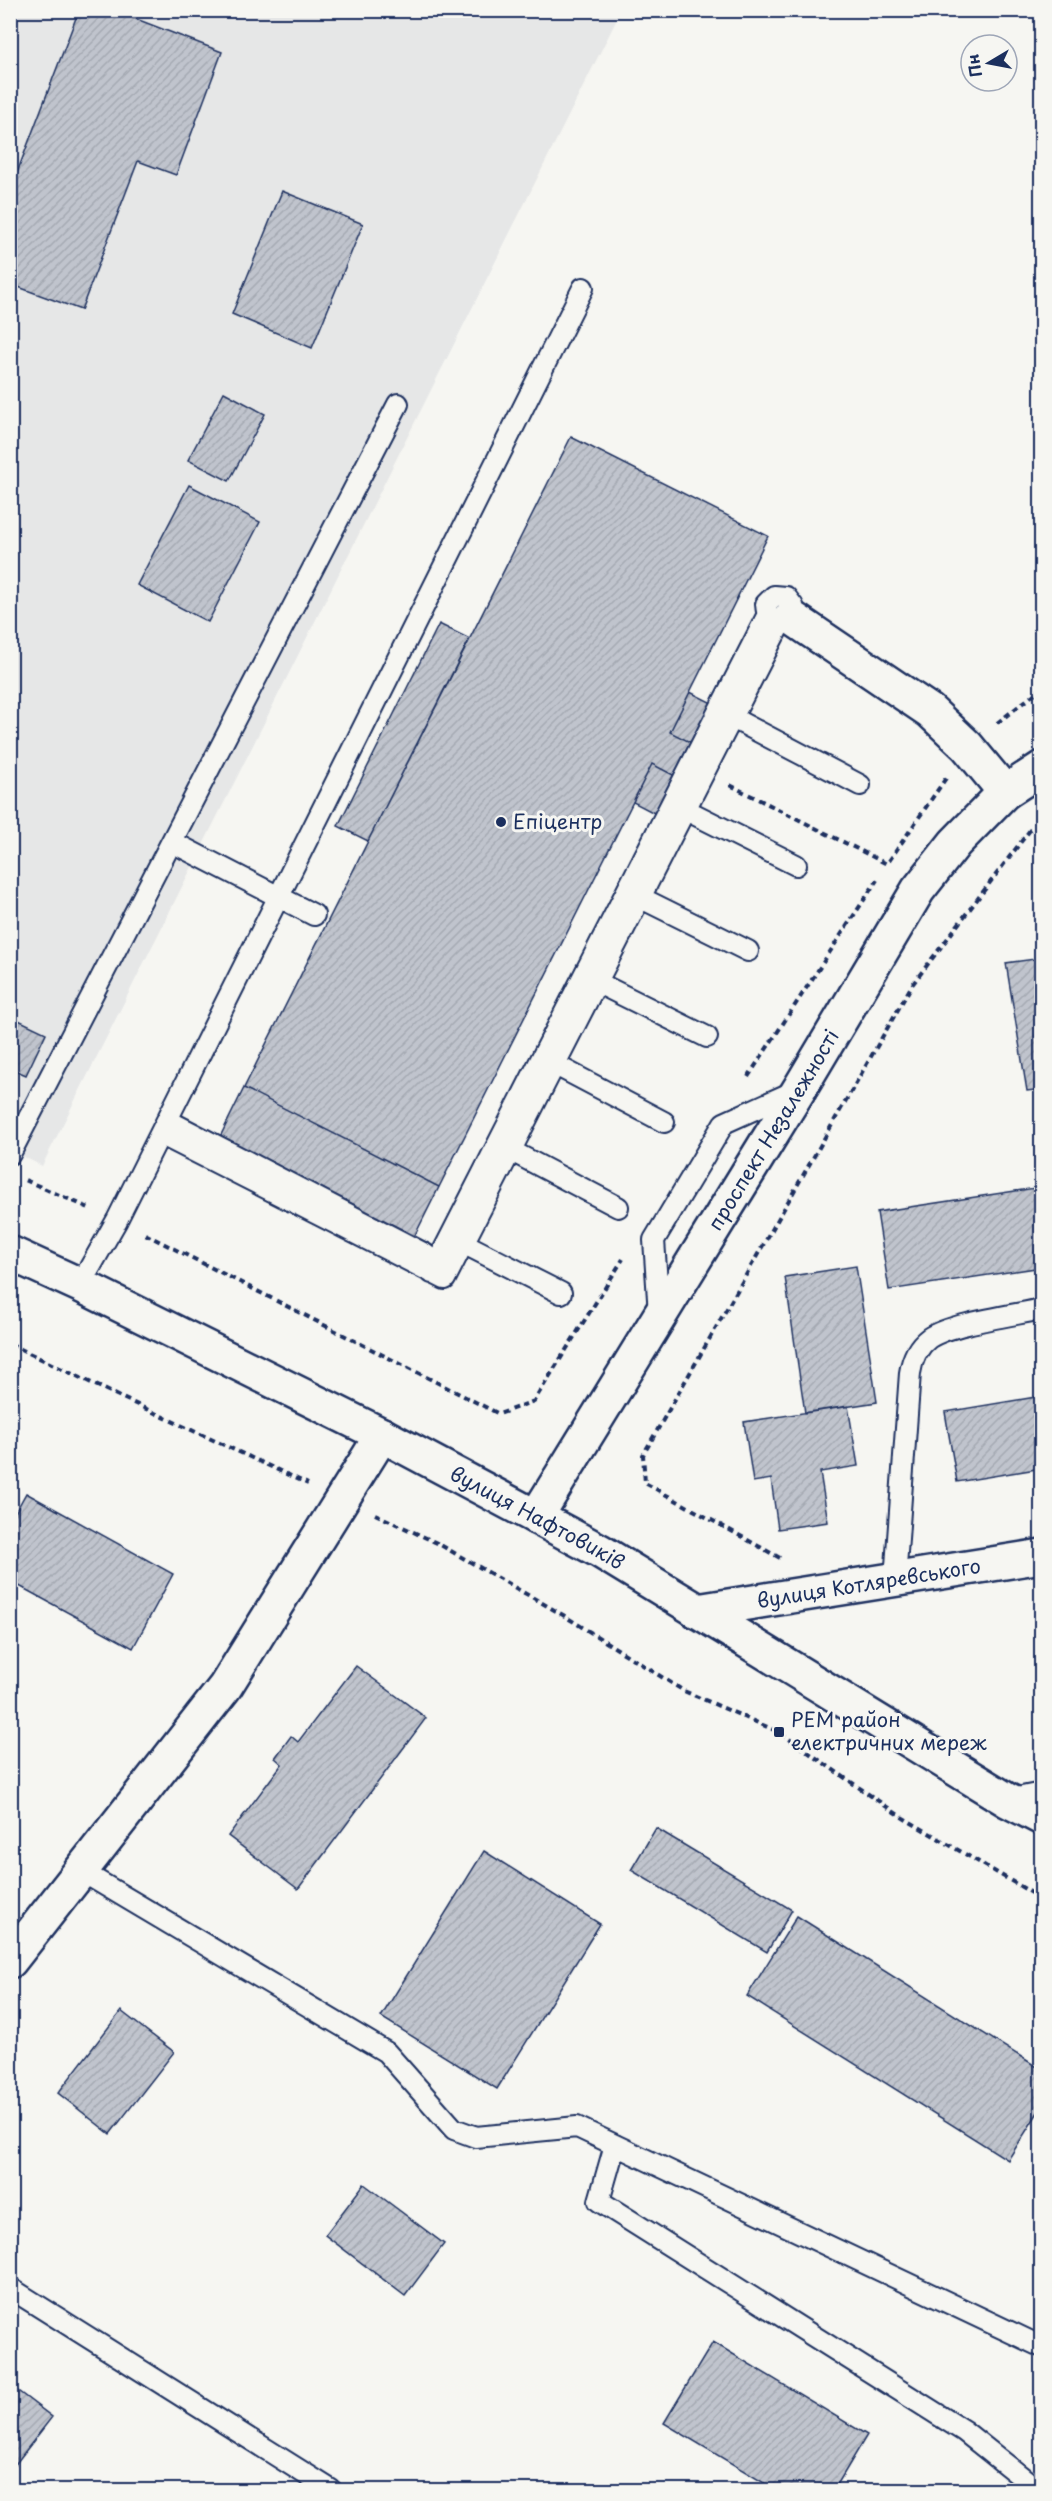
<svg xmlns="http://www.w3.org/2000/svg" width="1052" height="2501" font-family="'Playpen Sans',sans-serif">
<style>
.built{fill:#e6e7e7}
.building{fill:url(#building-hatch);stroke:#1b2f5e;stroke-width:1.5}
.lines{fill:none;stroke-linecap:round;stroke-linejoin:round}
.lane-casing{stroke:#1b2f5e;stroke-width:24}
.street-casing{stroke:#1b2f5e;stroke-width:38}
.secondary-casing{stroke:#1b2f5e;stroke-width:38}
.path{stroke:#1b2f5e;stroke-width:4;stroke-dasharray:6 4.5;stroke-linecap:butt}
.lane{stroke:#f6f6f2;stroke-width:20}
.street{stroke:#f6f6f2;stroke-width:33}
.secondary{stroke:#f6f6f2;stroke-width:33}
.poi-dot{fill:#1b2f5e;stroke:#f6f6f2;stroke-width:2}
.labels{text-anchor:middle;stroke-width:6;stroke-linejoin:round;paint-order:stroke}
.poi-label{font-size:20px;fill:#1b2f5e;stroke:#f6f6f2;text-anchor:start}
.street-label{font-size:20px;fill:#1b2f5e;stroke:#f6f6f2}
</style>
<defs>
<pattern id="building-hatch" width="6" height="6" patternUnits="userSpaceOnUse" patternTransform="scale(1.5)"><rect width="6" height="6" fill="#c0c4cd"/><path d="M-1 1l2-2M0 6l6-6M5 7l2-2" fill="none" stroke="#a4a9b2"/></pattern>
</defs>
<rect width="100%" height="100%" fill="#f6f6f2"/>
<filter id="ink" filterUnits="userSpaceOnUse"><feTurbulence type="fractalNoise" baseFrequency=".0167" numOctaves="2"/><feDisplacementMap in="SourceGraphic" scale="12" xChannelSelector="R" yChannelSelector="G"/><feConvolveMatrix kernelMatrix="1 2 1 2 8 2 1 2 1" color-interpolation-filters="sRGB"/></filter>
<g filter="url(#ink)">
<path class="built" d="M10 11H621L42 1166 10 1150Z"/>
<path class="building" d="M79 10H113L222 52 176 175 138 161 81 310 10 284V191Z
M282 191 363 224 312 348 232 314Z
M224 392 265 414 229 481 188 460Z
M571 437 768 536 670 732 692 743 675 776 652 764 439 1187 244 1088Z
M189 485 260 522 208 622 137 585Z
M439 624 470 639 368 841 338 826Z
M690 692 716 705 660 816 633 802 652 764 675 776 692 743 670 732Z
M1042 958V1089L1027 1091 1006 963Z
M10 1016 46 1033 26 1075 10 1068Z
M244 1088 439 1187 414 1237 219 1139Z
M1042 1187V1267L889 1290 877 1212Z
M856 1266 877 1402 805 1413 785 1277Z
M1042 1396V1468L957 1482 945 1412Z
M848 1406 858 1466 820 1472 828 1522 778 1529 771 1479 753 1482 744 1422Z
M26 1493 173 1574 133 1648 10 1581V1522Z
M356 1666 426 1718 298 1889 228 1836 282 1764 275 1758 291 1736 298 1742Z
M656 1828 792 1910 767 1952 631 1870Z
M484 1851 600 1924 497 2089 381 2017Z
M797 1916 1042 2070V2106L1008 2160 747 1996Z
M121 2011 174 2052 110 2134 58 2093Z
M364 2184 444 2244 405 2296 325 2235Z
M713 2342 867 2435 834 2490H776L664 2423Z
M10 2385 52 2417 10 2471Z"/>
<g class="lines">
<defs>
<path id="lane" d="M721 712 860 785
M674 804 796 865
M172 842 314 915
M629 892 748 951
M586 977 707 1037
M544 1059 664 1122
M167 1120 425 1254
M160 1134 445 1279 780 624 791 617 793 606 786 597 774 596 766 604C767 616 768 621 780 624
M500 1145 618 1207
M10 1154 398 404
M453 1238 561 1293
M432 1273 767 616
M80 1285 117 1220 583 288
M659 1314 654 1240 724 1123 795 1091
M895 1580 910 1373C912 1359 917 1347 929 1338 949 1324 1015 1315 1042 1309
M1007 1800 1042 1793
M81 1871 386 2052 454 2129 476 2137 577 2127 1042 2347
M615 2145 599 2201 964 2431 1038 2490
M10 2288 331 2490"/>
<g id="street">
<path d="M791 617 930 711 967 746 1005 792"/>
<path id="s1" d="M10 1253 80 1285 382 1435 600 1551 1007 1800 1042 1818"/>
<path id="s2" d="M697 1611 1042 1556"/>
<path d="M10 1961 225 1687 382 1435"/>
</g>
<g id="secondary">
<path id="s3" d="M536 1517 800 1088 918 890 955 843 1005 792 1042 768"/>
</g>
</defs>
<use href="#lane" class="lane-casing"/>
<use href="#street" class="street-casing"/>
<use href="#secondary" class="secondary-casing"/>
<path class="path" d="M997 723 1042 688
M730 785 887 864
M889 861 946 778
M748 1077 877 880
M25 1180 89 1208
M145 1234 499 1414 534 1401 623 1259
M10 1344 129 1401 308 1484
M375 1514 437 1543 563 1615 684 1691 779 1732 900 1816 1042 1899
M780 1558 645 1483 643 1455 912 985 1030 830 1042 822"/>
<use href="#lane" class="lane"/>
<use href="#street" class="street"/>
<use href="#secondary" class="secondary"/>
</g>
</g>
<g class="poi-dot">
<circle cx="501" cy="822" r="6"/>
<rect x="773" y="1726" width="12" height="12" rx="3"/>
</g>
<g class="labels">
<g class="poi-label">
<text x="513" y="829">Епіцентр</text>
<text x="791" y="1727">РЕМ район<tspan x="791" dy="23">електричних мереж</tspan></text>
</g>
<g class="street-label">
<text dy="7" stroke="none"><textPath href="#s3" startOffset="454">проспект Незалежності</textPath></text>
<text dy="7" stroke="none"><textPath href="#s1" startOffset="590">вулиця Нафтовиків</textPath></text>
<text dy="7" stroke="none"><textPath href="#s2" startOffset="174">вулиця Котляревського</textPath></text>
</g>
</g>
<rect width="1052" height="2501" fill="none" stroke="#f6f6f2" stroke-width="36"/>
<rect x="18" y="18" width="1016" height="2465" fill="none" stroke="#1b2f5e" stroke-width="2" filter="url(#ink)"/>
<g transform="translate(989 63) rotate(260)"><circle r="28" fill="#f6f6f2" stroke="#9ea6b7" stroke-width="1.5"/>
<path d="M0-4.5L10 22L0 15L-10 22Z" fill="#1b2f5e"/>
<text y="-9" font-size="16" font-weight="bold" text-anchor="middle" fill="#1b2f5e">Пн</text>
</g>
</svg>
